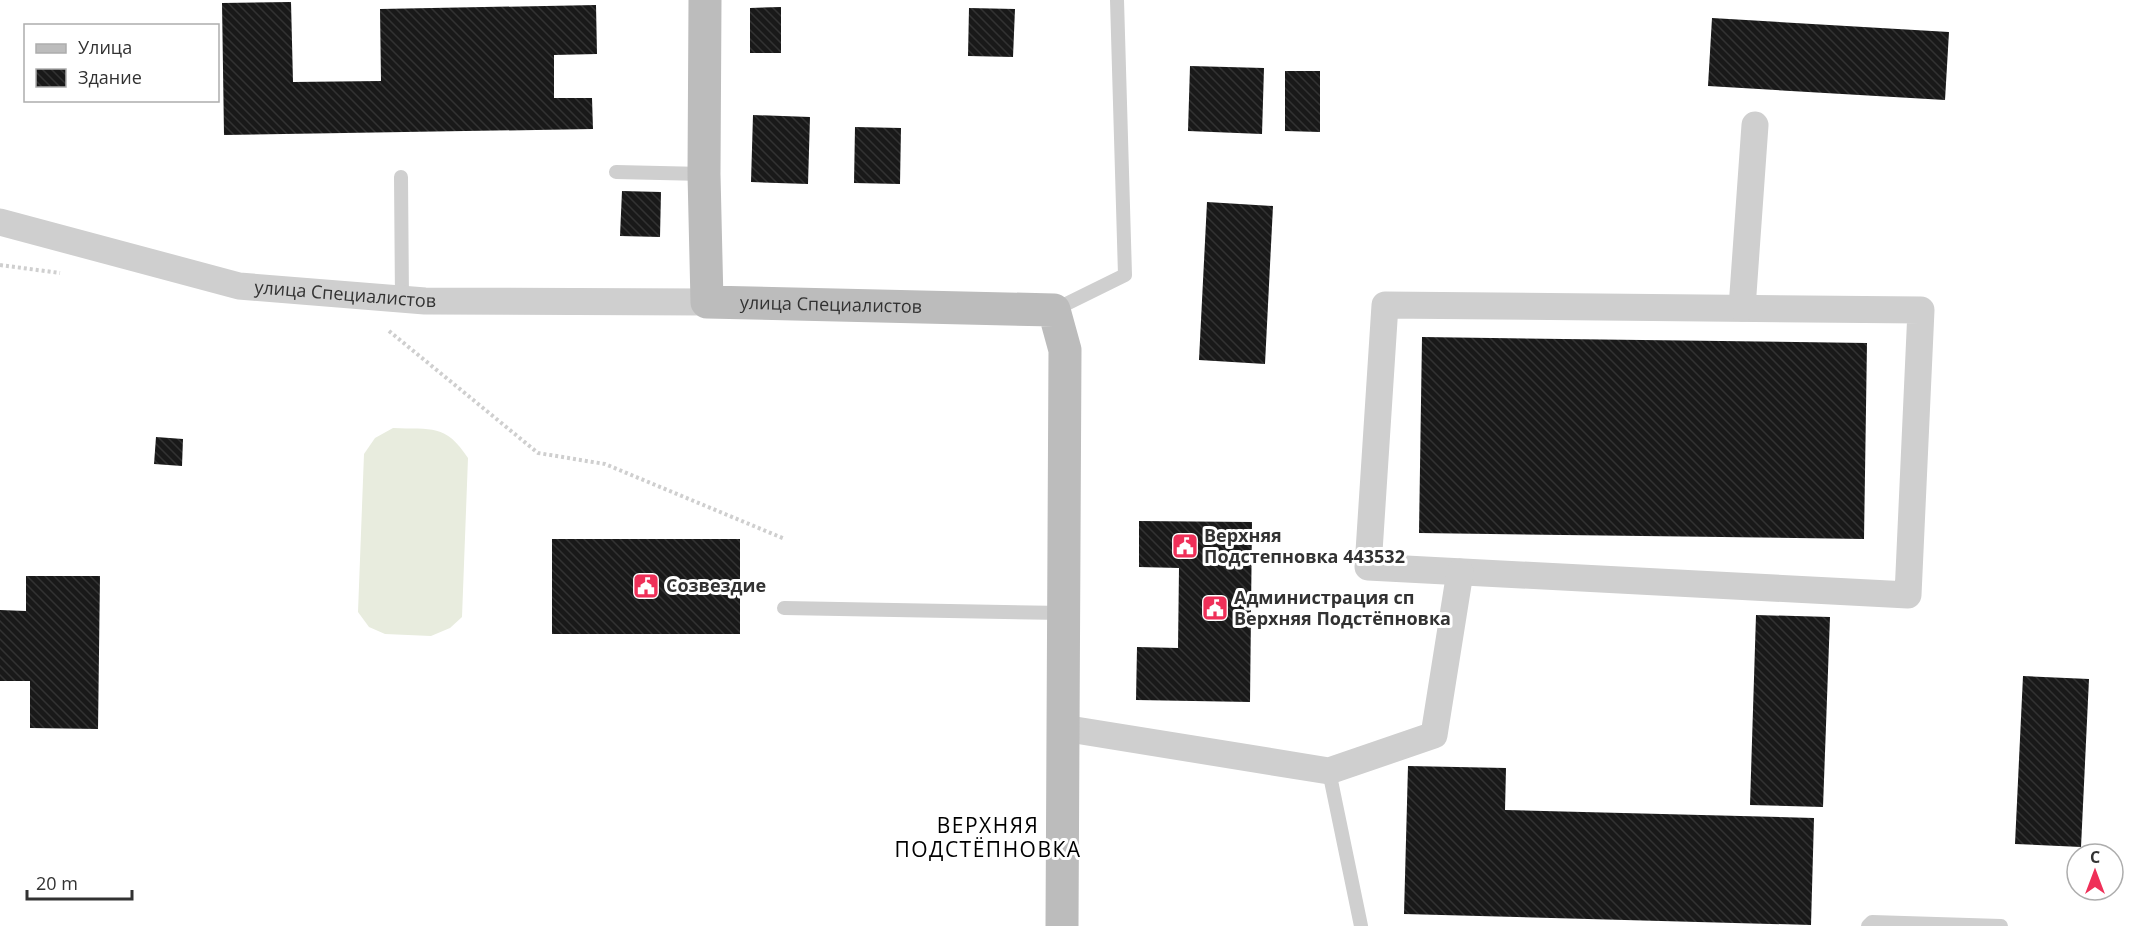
<svg xmlns="http://www.w3.org/2000/svg" width="2149" height="926" font-family="'Open Sans',sans-serif">
<style>
.pitch{fill:#e8ecde}
.building{fill:url(#building-back-hatch)}
.lines{fill:none;stroke-linecap:round;stroke-linejoin:round}
.path{stroke:#cfcfcf;stroke-width:4;stroke-dasharray:3 3;stroke-linecap:butt}
.lane{stroke:#cfcfcf;stroke-width:14}
.street{stroke:#cfcfcf;stroke-width:27}
.secondary{stroke:#bcbcbc;stroke-width:33}
.labels{text-anchor:middle;stroke-width:6;stroke-linejoin:round;paint-order:stroke}
.street-label{font-size:18px;fill:#323232;stroke:#fff}
.poi-label{font-size:18px;font-weight:bold;fill:#323232;stroke:#fff;text-anchor:start}
.quarter-label{font-size:21px;letter-spacing:1.5px;fill:#000;stroke:#fff}
</style>
<defs>
<pattern id="building-back-hatch" width="6" height="6" patternUnits="userSpaceOnUse" patternTransform="scale(1.5)"><rect width="6" height="6" fill="#191919"/><path d="M-1 5l2 2M0 0l6 6M5-1l2 2" fill="none" stroke="#323232"/></pattern>
</defs>
<rect width="100%" height="100%" fill="#fff"/>
<path class="pitch" d="M393 428C432 430 445 423 468 458L462 617 450 628 431 636 385 634 369 627 358 612 364 454 375 438Z"/>
<path class="building" d="M291 2 293 82 381 81 380 9 596 5 597 54 554 55V98H592L593 129 224 135 222 3Z
M781 7V53H750V8Z
M969 8 1015 9 1013 57 968 56Z
M1712 18 1949 32 1945 100 1708 86Z
M1190 66 1264 68 1262 134 1188 131Z
M1285 71H1320V132L1285 131Z
M753 115 810 117 808 184 751 182Z
M855 127 901 128 900 184 854 183Z
M622 191 661 192 660 237 620 236Z
M1207 202 1273 206 1265 364 1199 360Z
M1422 337 1867 343 1864 539 1419 533Z
M156 437 183 439 182 466 154 464Z
M1139 521 1252 522 1250 702 1136 700 1137 647 1178 648 1179 568 1139 567Z
M552 539H740V634H552Z
M26 576H100L98 729 30 728V681H0V610L26 611Z
M1756 615 1830 617 1823 807 1750 805Z
M2023 676 2089 679 2081 847 2015 844Z
M1408 766 1506 768 1505 810 1814 818 1811 925 1404 914Z"/>
<g class="lines">
<path class="path" d="M0 265 60 273
M389 331 538 453 605 464 785 539"/>
<path class="lane" d="M616 172 704 174
M401 177 402 299
M1054 310 1125 275 1117 0
M784 608 1064 613
M1329 771 1361 926
M1868 926 1872 922 2001 926"/>
<g class="street">
<path id="s1" d="M0 222 239 286 425 301 707 302"/>
<path d="M1385 305 1921 310 1908 595 1368 567Z"/>
<path d="M1742 308 1755 125"/>
<path d="M1063 728 1329 771 1434 735 1460 572"/>
</g>
<path class="secondary" id="s2" d="M705 0 704 174 707 302 1054 310 1065 350 1062 926"/>
</g>
<defs>
<symbol id="civic-square" viewBox="-11 -11 22 22"><rect x="-9" y="-9" width="18" height="18" rx="4" fill="#ef2f58" stroke="#fff"/><path d="M-.6-6.5H3V-4.5H.6V-3L4-1V1h2V6H-6V1h2V-1L-.6-3ZM-1.2 2.5V6h2.4V2.5Z" fill="#fff"/></symbol>
</defs>
<g fill-rule="evenodd">
<use href="#civic-square" x="1170" y="531" width="30" height="30"/>
<use href="#civic-square" x="631" y="571" width="30" height="30"/>
<use href="#civic-square" x="1200" y="593" width="30" height="30"/>
</g>
<g class="labels">
<g class="street-label">
<text dy="6" stroke="none"><textPath href="#s1" startOffset="354">улица Специалистов</textPath></text>
<text dy="6" stroke="none"><textPath href="#s2" startOffset="426">улица Специалистов</textPath></text>
</g>
<g class="poi-label">
<text x="1204" y="542">Верхняя<tspan x="1204" dy="21">Подстепновка 443532</tspan></text>
<text x="666" y="592">Созвездие</text>
<text x="1234" y="604">Администрация сп<tspan x="1234" dy="21">Верхняя Подстёпновка</tspan></text>
</g>
<g class="quarter-label">
<text x="988" y="833">ВЕРХНЯЯ<tspan x="988" dy="24">ПОДСТЁПНОВКА</tspan></text>
</g>
</g>
<rect x="24" y="24" width="195" height="78" fill="#ffffff" stroke="#adadad" stroke-width="1.5"/>
<rect x="36" y="44" width="30" height="9" fill="#bcbcbc" stroke="#adadad" stroke-width="1.5"/>
<text x="78" y="54" font-size="18" fill="#323232">Улица</text>
<rect x="36" y="69" width="30" height="18" fill="url(#building-back-hatch)" stroke="#adadad" stroke-width="1.5"/>
<text x="78" y="84" font-size="18" fill="#323232">Здание</text>
<g transform="translate(2095 872)"><circle r="28" fill="#ffffff" stroke="#adadad" stroke-width="1.5"/>
<path d="M0-4.5L10 22L0 15L-10 22Z" fill="#ef2f58"/>
<text y="-9" font-size="16" font-weight="bold" text-anchor="middle" fill="#323232">С</text>
</g>
<path d="M27 890v9h105v-9" fill="none" stroke="#323232" stroke-width="3"/>
<text x="36" y="890" font-size="18" fill="#323232" stroke="#ffffff" stroke-width="4.5" paint-order="stroke">20 m</text>
</svg>
